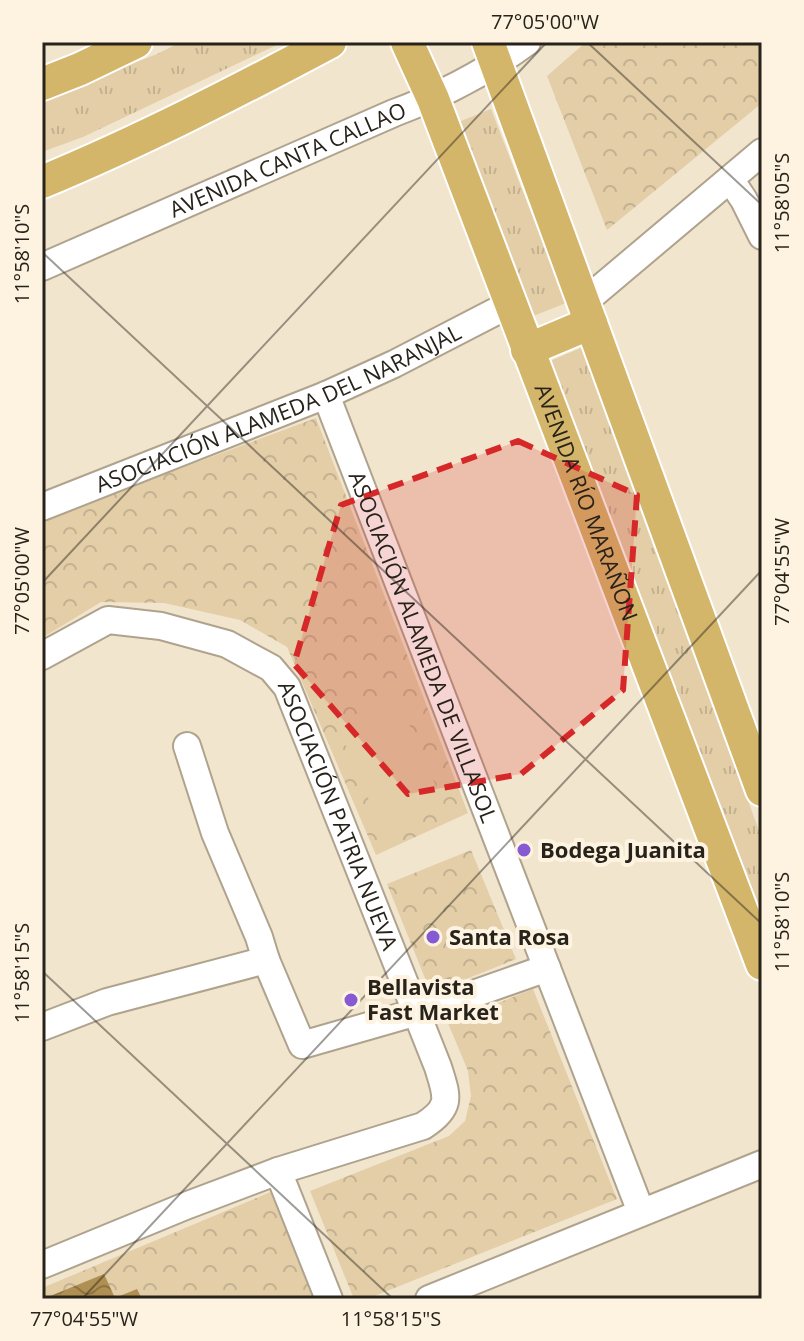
<svg xmlns="http://www.w3.org/2000/svg" width="804" height="1341" font-family="'Open Sans',sans-serif">
<style>
.grass{fill:url(#grass-tufts)}
.park{fill:url(#park-crowns)}
.garden{fill:#e3cea8}
.water{fill:url(#water-waves)}
.lines{fill:none;stroke-linecap:round;stroke-linejoin:round}
.minor-casing{stroke:#afa38d;stroke-width:30}
.major-casing{stroke:#fff;stroke-width:36}
.minor{stroke:#fff;stroke-width:26}
.major{stroke:#d4b66b;stroke-width:32}
.marked{fill:#d62828;fill-opacity:0.2;stroke:#d62828;stroke-width:6;stroke-dasharray:16 10;stroke-linejoin:round}
.ticks{fill:none;stroke:#28231a;stroke-width:2;stroke-opacity:0.45}
.poi-dot{fill:#865ad3;stroke:#fdf3e0;stroke-width:3}
.labels{text-anchor:middle;stroke-width:8;stroke-linejoin:round;paint-order:stroke}
.street-label{font-size:22px;fill:#28231a;stroke:#fdf3e0}
.poi-label{font-size:22px;font-weight:bold;fill:#28231a;stroke:#fdf3e0;text-anchor:start}
.neatline{fill:none;stroke:#28231a;stroke-width:3}
.ticks-label{font-size:20px;text-anchor:middle;fill:#28231a}
</style>
<defs>
<pattern id="grass-tufts" width="24" height="20" patternUnits="userSpaceOnUse" patternTransform="scale(2)"><rect width="24" height="20" fill="#e3cea8"/><path d="M3 7l-1-3M5 7V3M7 7l1-3M15 17l-1-3M17 17v-4M19 17l1-3" fill="none" stroke="#c3b190"/></pattern>
<pattern id="park-crowns" width="20" height="18" patternUnits="userSpaceOnUse" patternTransform="scale(2)"><rect width="20" height="18" fill="#e3cea8"/><path d="M2 6a3 3 0 1 1 6 0M12 15a3 3 0 1 1 6 0" fill="none" stroke="#c3b190"/></pattern>
<pattern id="water-waves" width="16" height="10" patternUnits="userSpaceOnUse" patternTransform="scale(2)"><rect width="16" height="10" fill="#af8f52"/><path d="M0 5q4-4 8 0t8 0" fill="none" stroke="#8e7443"/></pattern>
</defs>
<rect width="100%" height="100%" fill="#f2e5ce"/>
<path class="grass" d="M181 42H283L83 137 42 152V99L157 54Z
M491 109 566 303 531 317 456 123Z
M583 347 762 839V934L550 361Z"/>
<path class="park" d="M586 42H762V103L607 230 547 76Z
M316 418 468 813 376 855 287 647 240 620 164 603 101 602 42 638V520Z
M471 850 516 959 431 993 387 884Z
M533 989 617 1199 367 1299H354L310 1191 449 1136 465 1121 471 1096 468 1071 448 1023Z
M273 1191 316 1299H42V1288Z"/>
<path class="garden" d="M397 696 445 807 383 833 336 723Z"/>
<path class="water" d="M104 1274 115 1298 137 1289 142 1299H43Z"/>
<g class="lines">
<defs>
<g id="minor">
<path d="M730 179 744 200 762 236"/>
<path id="s1" d="M42 267 394 113C443 95 485 73 527 42"/>
<path d="M584 302 762 152"/>
<path id="s2" d="M326 395 641 1212"/>
<path id="s3" d="M42 507 326 395 394 364 510 304"/>
<path id="s4" d="M42 656 108 620 161 626 227 644 271 668 287 687 438 1067C447 1096 453 1107 423 1126L278 1171 188 1205 42 1265"/>
<path d="M187 746 215 833 259 937 266 960 302 1045 445 1004 547 968"/>
<path d="M42 1027 107 1002 266 960"/>
<path d="M278 1171 329 1299"/>
<path d="M429 1299 762 1164"/>
</g>
<g id="major">
<path id="s5" d="M407 42 433 99 762 964"/>
<path d="M488 42 762 790"/>
<path d="M42 84 80 69 136 42"/>
<path d="M42 182C141 141 236 92 330 42"/>
<path d="M527 350 591 323"/>
</g>
</defs>
<use href="#minor" class="minor-casing"/>
<use href="#major" class="major-casing"/>
<use href="#minor" class="minor"/>
<use href="#major" class="major"/>
</g>
<path class="marked" d="M518 441 637 495 623 690 521 774 408 794 294 664 341 505Z"/>
<path class="ticks" d="M587 42 762 205M42 252 762 924M42 583 547 42M42 971 393 1299M82 1299 762 570"/>
<g class="poi-dot">
<circle cx="524" cy="850" r="8"/>
<circle cx="433" cy="937" r="8"/>
<circle cx="351" cy="1000" r="8"/>
</g>
<g class="labels">
<g class="street-label">
<text dy="8" stroke="none"><textPath href="#s1" startOffset="268">AVENIDA CANTA CALLAO</textPath></text>
<text dy="8" stroke="none"><textPath href="#s3" startOffset="256">ASOCIACIÓN ALAMEDA DEL NARANJAL</textPath></text>
<text dy="8" stroke="none"><textPath href="#s5" startOffset="494">AVENIDA RÍO MARAÑON</textPath></text>
<text dy="8" stroke="none"><textPath href="#s2" startOffset="270">ASOCIACIÓN ALAMEDA DE VILLASOL</textPath></text>
<text dy="8" stroke="none"><textPath href="#s4" startOffset="410">ASOCIACIÓN PATRIA NUEVA</textPath></text>
</g>
<g class="poi-label">
<text x="540" y="858">Bodega Juanita</text>
<text x="449" y="945">Santa Rosa</text>
<text x="367" y="995">Bellavista<tspan x="367" dy="25">Fast Market</tspan></text>
</g>
</g>
<rect width="804" height="1341" fill="none" stroke="#fdf3e0" stroke-width="88"/>
<rect x="44" y="44" width="716" height="1253" class="neatline"/>
<g class="ticks-label">
<text x="545" y="29">77°05'00"W</text>
<text transform="translate(782 203) rotate(-90)" y="7">11°58'05"S</text>
<text transform="translate(22 254) rotate(-90)" y="7">11°58'10"S</text>
<text transform="translate(782 572) rotate(-90)" y="7">77°04'55"W</text>
<text transform="translate(22 581) rotate(-90)" y="7">77°05'00"W</text>
<text transform="translate(782 922) rotate(-90)" y="7">11°58'10"S</text>
<text transform="translate(22 973) rotate(-90)" y="7">11°58'15"S</text>
<text x="84" y="1326">77°04'55"W</text>
<text x="391" y="1326">11°58'15"S</text>
</g>
</svg>
